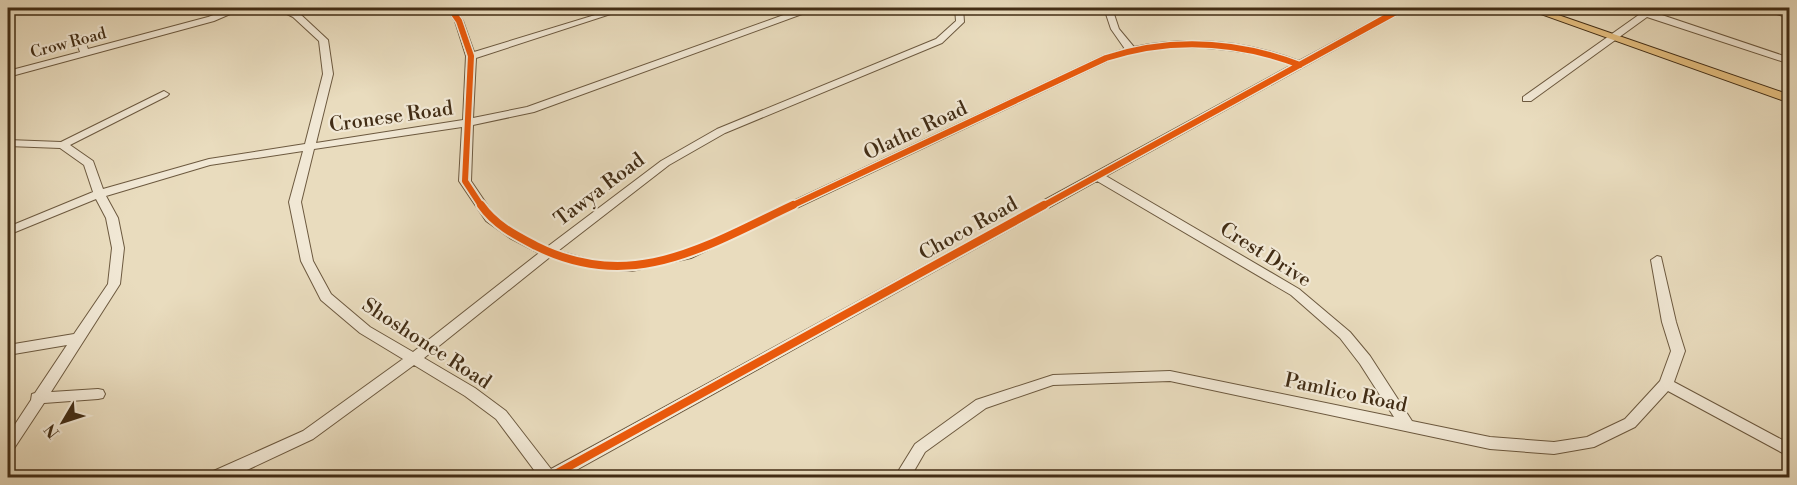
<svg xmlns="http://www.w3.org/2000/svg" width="1797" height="485" font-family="'Libre Bodoni',serif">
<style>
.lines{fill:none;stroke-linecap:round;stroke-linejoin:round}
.minor-casing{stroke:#6c593f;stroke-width:2}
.major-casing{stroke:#422d15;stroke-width:2}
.minor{fill:#f1e8d5;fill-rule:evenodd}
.major{fill:#e4be7f;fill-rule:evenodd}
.cycleway-far1-casing{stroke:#f1e8d5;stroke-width:9}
.cycleway-casing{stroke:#f1e8d5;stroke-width:12}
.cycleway-far1{stroke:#e8590c;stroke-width:6}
.cycleway{stroke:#e8590c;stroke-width:8}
.labels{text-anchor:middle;stroke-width:4.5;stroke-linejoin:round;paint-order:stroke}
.far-street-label{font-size:16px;fill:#422d15;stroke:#f1e8d5}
.street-label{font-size:20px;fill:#422d15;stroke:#f1e8d5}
</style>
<rect width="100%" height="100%" fill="#e9dcbe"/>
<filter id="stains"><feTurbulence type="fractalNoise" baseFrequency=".00333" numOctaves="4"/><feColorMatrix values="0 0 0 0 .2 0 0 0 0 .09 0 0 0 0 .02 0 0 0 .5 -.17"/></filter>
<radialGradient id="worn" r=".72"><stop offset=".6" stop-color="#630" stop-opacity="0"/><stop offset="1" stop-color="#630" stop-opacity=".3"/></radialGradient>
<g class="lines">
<defs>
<path id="minor" d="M233 8H244L214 21 8 77V71L80 52 75 38 77 36H83L88 49 208 17Z
M275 8H285L299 13 328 40 333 74 316 143 463 120 466 56 455 21 446 8H454L463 21 474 52 618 8H629L476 58 473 118 527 107 803 8H814L813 10 534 112 473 125 471 181 494 215 518 232 547 247 661 161 717 129 936 39 956 21 955 8H963L964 22 942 43 725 133 669 165 558 251 595 261 632 263 684 252 1103 56 1125 49 1111 29 1104 8H1112L1119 29 1134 47C1189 36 1246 41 1299 61L1386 14 1373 10 1372 8 1393 10 1398 8H1407L1406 10 1106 176 1299 289 1350 332 1370 356 1412 421 1490 437 1554 442 1587 437 1625 419 1660 381 1671 351 1662 322 1651 260 1657 256 1661 257 1676 322 1685 351 1674 382 1790 444V457L1668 391 1635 427 1594 447 1554 454 1490 449 1170 381 1053 385 986 408 925 452 910 478H894L915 444 976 400 1053 375 1170 371 1394 417 1360 364 1340 338 1291 295 1097 181 562 478H540L496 419 465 396 414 365 313 439 230 478H207L209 473 303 431 403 359 360 333 321 300 301 261 289 202 303 151 210 165 106 196 118 218 124 248 120 284 51 392 98 389 103 390 105 394 103 398 98 399 44 403 13 450 8 452V435L31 400 32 394 35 393 67 345 8 355V345L74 334 108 284 112 248 106 218 96 199 8 235V227L93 192 84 165 60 148 8 146V140L61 142 164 91 169 94 167 96 70 145 93 161 103 189 209 159 305 144 323 74 319 41 293 17ZM1177 47C1217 47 1254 51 1292 65L551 469 506 411 475 388 424 358 550 257 595 269 632 271 691 258 1109 60 1130 53ZM462 127 459 181 486 221 510 238 539 253 413 352 370 327 331 294 313 261 301 202 314 149Z
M1625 8H1636L1650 11 1790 58V64L1647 17 1531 101H1523V97L1640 14Z
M1756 8H1768L1790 13V18Z"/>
<path id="major" d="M1524 8H1538L1790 95V103Z"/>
</defs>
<use href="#minor" class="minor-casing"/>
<use href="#major" class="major-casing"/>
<use href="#minor" class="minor"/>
<use href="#major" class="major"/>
<defs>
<path id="cycleway-far1" d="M450 8 459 21 471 56 465 181 482 207
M789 207 1106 58C1171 37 1237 41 1300 65
M1041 207 1403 8"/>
<path id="cycleway" d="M481 205C495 225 515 235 536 246 632 294 706 246 793 205
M548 478 1044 205"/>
</defs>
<use href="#cycleway-far1" class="cycleway-far1-casing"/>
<use href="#cycleway" class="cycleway-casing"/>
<use href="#cycleway-far1" class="cycleway-far1"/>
<use href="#cycleway" class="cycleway"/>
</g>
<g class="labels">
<g class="far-street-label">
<text transform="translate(68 42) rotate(-15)" y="6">Crow Road</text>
</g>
<g class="street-label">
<text transform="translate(391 116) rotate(-8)" y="7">Cronese Road</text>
<text transform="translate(915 130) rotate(-25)" y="7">Olathe Road</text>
<text transform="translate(599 189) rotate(-37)" y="7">Tawya Road</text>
<text transform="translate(968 228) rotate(-29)" y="7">Choco Road</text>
<text transform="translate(1266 254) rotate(32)" y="7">Crest Drive</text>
<text transform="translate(427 343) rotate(33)" y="7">Shoshonee Road</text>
<text transform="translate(1346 392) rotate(12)" y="7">Pamlico Road</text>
</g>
</g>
<rect width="1797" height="485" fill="none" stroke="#e9dcbe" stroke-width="30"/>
<rect x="9" y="9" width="1779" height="467" fill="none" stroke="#422d15" stroke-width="3"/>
<rect x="15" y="15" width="1767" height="455" fill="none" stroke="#422d15" stroke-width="1.5"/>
<g transform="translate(63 422) rotate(231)" stroke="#f1e8d5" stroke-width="4.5" paint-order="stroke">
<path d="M0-4.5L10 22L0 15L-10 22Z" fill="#422d15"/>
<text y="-9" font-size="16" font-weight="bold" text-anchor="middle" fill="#422d15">N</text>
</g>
<rect width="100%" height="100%" filter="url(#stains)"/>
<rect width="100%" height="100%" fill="url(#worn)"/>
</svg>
